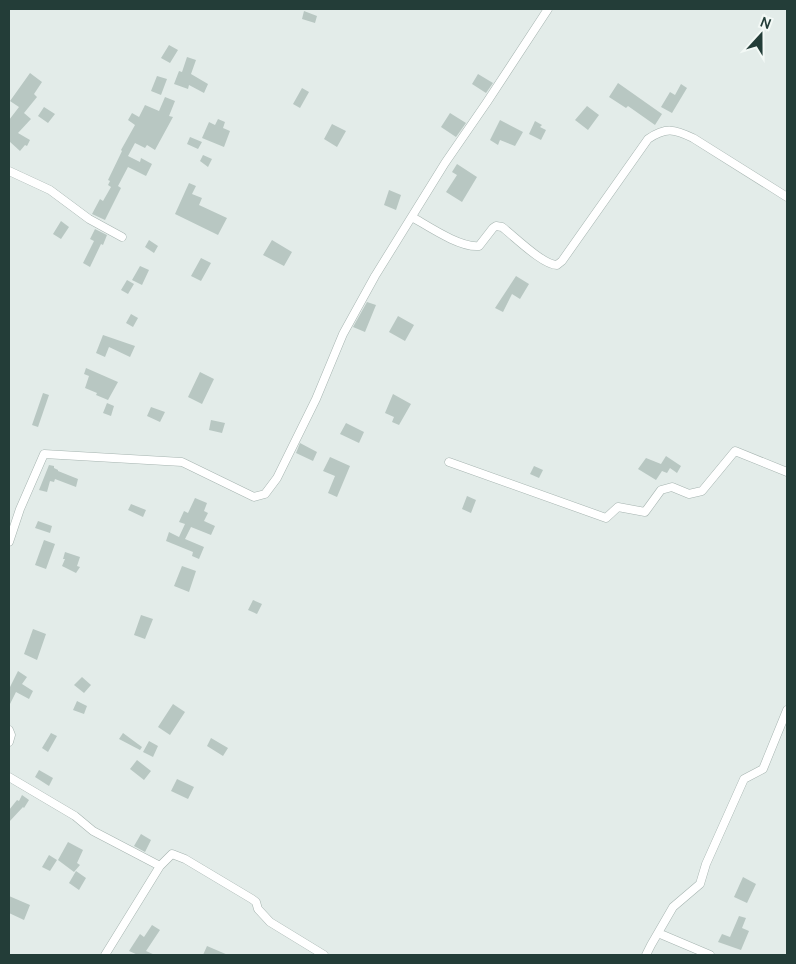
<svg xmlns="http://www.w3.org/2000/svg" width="796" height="964" font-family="Manrope,sans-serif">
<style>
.building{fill:#b8c7c2}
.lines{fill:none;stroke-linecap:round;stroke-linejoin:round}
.street-casing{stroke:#a6b4b0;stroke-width:9}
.street{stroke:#fff;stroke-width:8}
</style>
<rect width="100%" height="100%" fill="#e3ece9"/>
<path class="building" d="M304 11 317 16 315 23 302 19Z
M169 45 178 50 170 63 161 58Z
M187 57 196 60 191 74 208 84 204 93 189 85 188 89 174 84 179 71 182 72Z
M30 73 42 82 34 94 37 97 24 113 31 119 18 133 30 140 27 146 25 145 20 151 9 141V120L19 107 10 101Z
M478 74 493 83 486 93 472 84Z
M157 76 167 79 161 95 151 91Z
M618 83 662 114 655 125 628 106 626 108 609 97Z
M681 84 687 88 672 113 661 107 670 92 675 95Z
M302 88 309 92 300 108 293 104Z
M165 97 175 101 169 116 173 117 155 150 147 145 145 148 135 143 128 156 140 162 141 158 152 164 146 176 128 167 118 186 121 188 105 220 92 214 100 199 103 201 111 187 108 185 110 181 108 180 122 151 121 150 135 125 128 120 132 113 139 117 145 105 159 111Z
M587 106 599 115 588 130 575 120Z
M44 107 55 114 48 123 38 116Z
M450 113 466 123 456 137 441 127Z
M218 119 225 122 223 128 230 131 224 147 202 138 209 122 215 125Z
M500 120 523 132 515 146 500 140 498 145 490 140Z
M535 121 542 125 540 127 546 130 541 140 529 134Z
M332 124 346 131 337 147 324 139Z
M190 137 202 142 198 149 187 144Z
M203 155 212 159 208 167 200 161Z
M457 164 477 177 462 202 446 192 457 175 452 172Z
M189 183 196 186 192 194 202 198 199 205 227 218 218 235 175 214Z
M389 190 401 195 396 210 384 205Z
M61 221 69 227 61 239 53 234Z
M95 229 107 235 103 245 101 244 90 267 83 263 94 241 90 239Z
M149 240 158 246 154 253 145 247Z
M272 240 292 252 284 266 263 255Z
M201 258 211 263 201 281 191 276Z
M140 266 149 270 142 285 132 280Z
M516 276 529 284 520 299 512 294 503 312 495 308Z
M127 280 134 284 128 294 121 290Z
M367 302 376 305 365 332 353 327Z
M131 314 138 318 133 327 126 323Z
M398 316 414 325 405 341 389 332Z
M103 335 135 346 130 357 109 347 105 357 96 353Z
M86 368 118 382 108 400 96 395 97 393 85 388 89 376 84 374Z
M200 372 214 379 202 404 188 397Z
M43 393 49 395 38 427 32 425Z
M393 394 411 404 399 425 392 422 394 417 385 413Z
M107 403 114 406 111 416 103 413Z
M151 407 165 412 160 422 147 416Z
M211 420 225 423 222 433 209 430Z
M346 423 364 432 359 443 340 434Z
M300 443 317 452 313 461 296 453Z
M666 456 681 466 677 473 670 468 667 473 662 471 656 480 638 469 646 458 661 464Z
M330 457 350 466 337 497 328 493 335 476 323 471Z
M49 465 54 466V468L58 470V471L78 479 76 487 55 479 54 482 50 481 47 492 39 490Z
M534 466 543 470 539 478 530 474Z
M467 496 476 500 471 513 462 509Z
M195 498 207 503 204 511 208 513 204 521 215 526 211 535 191 527 185 539 204 547 199 559 192 556 193 552 166 541 169 532 179 537 185 524 179 522 184 511 188 513Z
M131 504 146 510 143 517 128 510Z
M38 521 52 526 50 533 35 528Z
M44 540 55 544 46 569 35 565Z
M65 552 80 557 77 566 80 567 76 573 62 566 65 559H63Z
M182 566 196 571 189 592 174 586Z
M253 600 262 604 257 614 248 610Z
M141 615 153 619 145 639 134 635Z
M33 629 46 634 37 660 24 654Z
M18 671 27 677 22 684 33 691 29 699 16 692 9 706V689Z
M82 677 91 685 84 693 74 685Z
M77 701 87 706 84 714 73 710Z
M173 704 185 712 170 735 158 727Z
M51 733 57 736 48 752 42 748Z
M123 733 142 747 140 750 119 739Z
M211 738 228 748 223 756 207 746Z
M149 741 158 746 153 757 143 752Z
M137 760 151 771 144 780 130 769Z
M39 770 53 778 49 786 35 777Z
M177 779 194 787 188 799 171 791Z
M22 795 29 800 24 808 23 807 9 822V810L17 800 19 801Z
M141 834 151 840 145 852 134 846Z
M68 842 83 850 77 863 80 865 74 872 58 860Z
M49 855 57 860 50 871 42 867Z
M76 871 86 878 79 890 69 883Z
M743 877 756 884 747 903 734 897Z
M9 896 30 905 24 920 9 913Z
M739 916 746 918 742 928 749 931 741 950 718 942 722 934 730 937Z
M152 925 160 930 146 951 155 955H138L129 951 140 934 144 937Z
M207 946 228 955H203Z"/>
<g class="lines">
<defs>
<path id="street" d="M9 171 50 190 89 219 122 237
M412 217C428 226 460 248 479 246L493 228 496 226 502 227C515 237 543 265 557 265L562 261 648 139C666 127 674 129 693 138L787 197
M449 462 606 518 618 507 645 512 661 490 672 487 689 494 702 491 735 451 787 472
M9 542 20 509 44 454 182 462 254 497 265 494 277 478 316 399 343 334 375 276 445 163 487 102 548 9
M9 730 11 735 9 742
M9 777 75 816 93 831 160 866
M658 933 710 955
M105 955 160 866 172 854 185 859 252 899 256 902 258 909 270 922 324 955
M646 955 651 945 673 907 700 884 706 864 744 779 763 769 787 710"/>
</defs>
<use href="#street" class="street-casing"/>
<use href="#street" class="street"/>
</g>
<rect width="796" height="964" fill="none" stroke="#233d38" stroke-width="20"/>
<g transform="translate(761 35) rotate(21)" stroke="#f3f9f6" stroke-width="4" paint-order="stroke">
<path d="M0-4L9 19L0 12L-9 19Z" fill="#233d38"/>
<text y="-8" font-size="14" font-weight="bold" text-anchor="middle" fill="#233d38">N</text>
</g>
</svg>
